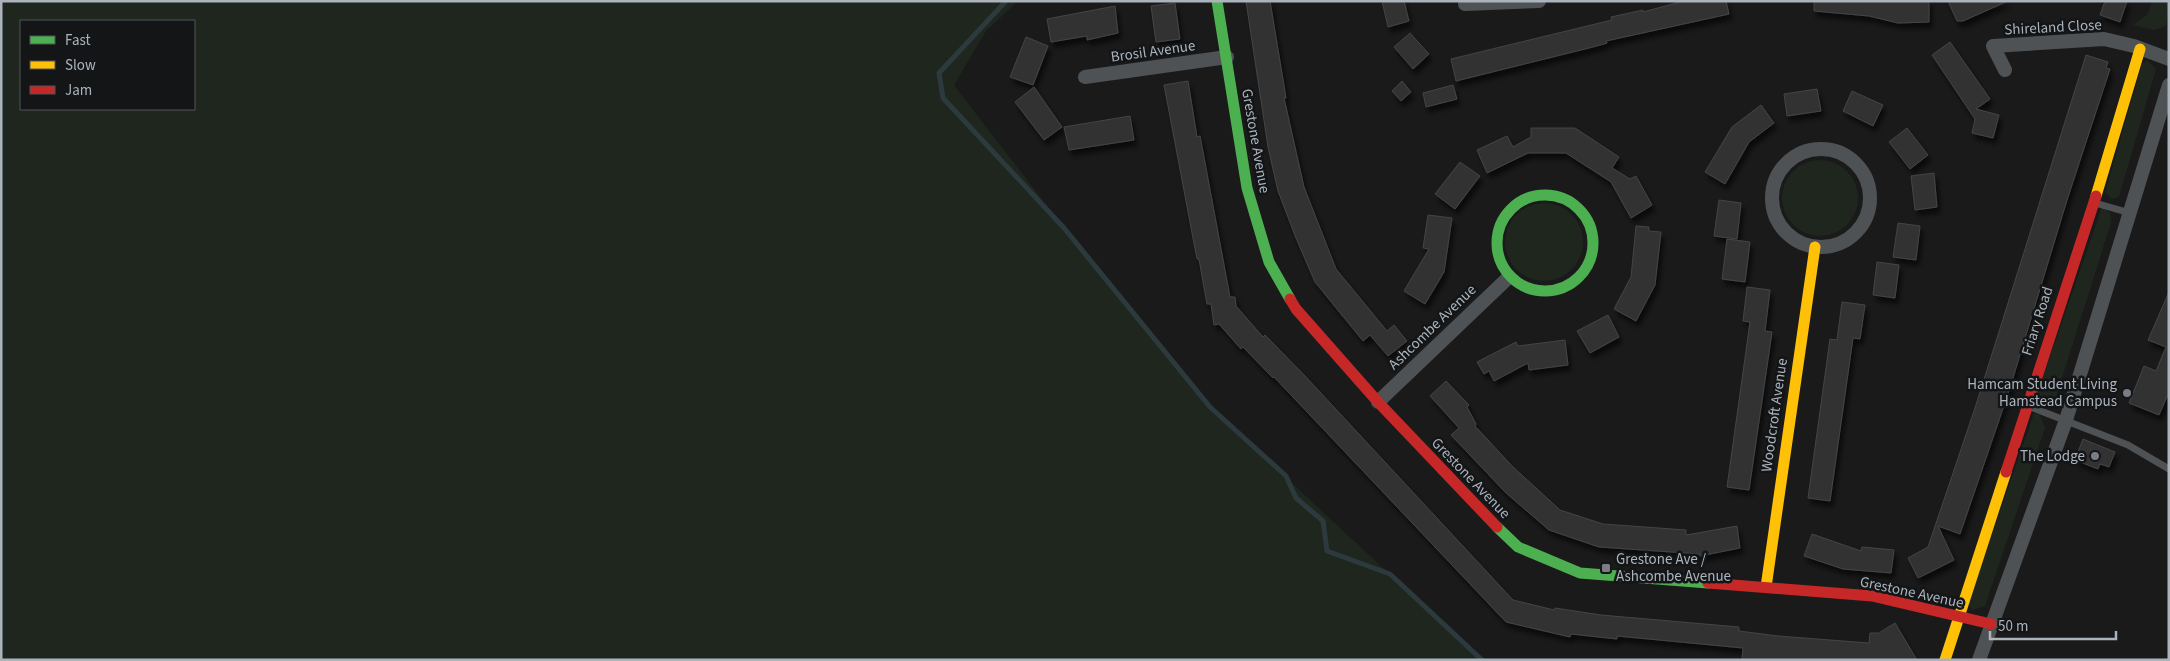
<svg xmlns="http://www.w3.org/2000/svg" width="2170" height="661" font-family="'Source Sans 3',sans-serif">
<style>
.green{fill:#1e261e;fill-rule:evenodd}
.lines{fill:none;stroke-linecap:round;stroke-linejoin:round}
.stream{stroke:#2c3a3e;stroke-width:5}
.building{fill:#323233;stroke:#434547;filter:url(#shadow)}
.lane{stroke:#4f5254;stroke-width:7}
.street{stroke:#4f5254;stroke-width:14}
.fast{stroke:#4caf50;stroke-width:11}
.slow{stroke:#ffc107;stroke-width:11}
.jam{stroke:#c62828;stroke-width:11}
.poi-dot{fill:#787e84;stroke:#141517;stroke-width:2}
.labels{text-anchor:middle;stroke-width:5;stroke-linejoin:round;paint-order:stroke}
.street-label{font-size:15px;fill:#abb4bd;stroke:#141517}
.poi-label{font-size:15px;fill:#abb4bd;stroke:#141517;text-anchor:end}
</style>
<defs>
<filter id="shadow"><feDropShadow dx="3" dy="5.5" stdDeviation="2.5" flood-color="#0009"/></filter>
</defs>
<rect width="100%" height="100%" fill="#1a1a1b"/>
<path class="green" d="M1 1H1018L986 31 954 85 1064 228 1210 407 1482 660H1ZM21 21H194V109H21Z
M2152 1H2169L2166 26 2154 30 2133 25 2148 14Z
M2147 60 2156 69 2119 197 2111 199 2105 192 2142 64Z
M1782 198a38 38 0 1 1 76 0a38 38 0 1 1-76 0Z
M1505 242a39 39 0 1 1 78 0a39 39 0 1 1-78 0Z
M2102 207 2110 213 2111 223 2055 400 2044 403 2036 397Z
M2034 413 2040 415 2045 428 1985 606 1972 610 1968 604Z"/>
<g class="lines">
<path class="stream" d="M1006 1 939 73 943 98 1064 228 1210 407 1286 476 1296 498 1323 521 1327 551 1390 574 1482 660"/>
</g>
<path class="building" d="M1246 1H1270L1286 98H1284L1304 187 1336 269 1387 331 1394 325 1407 341 1388 356 1370 335 1363 341 1315 282 1296 238 1278 191 1268 147Z
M1382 1H1404L1409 21 1388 27Z
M1684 1H1726L1729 14 1606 41 1607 43 1593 47 1456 81 1451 59 1612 20 1611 17 1643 10V12Z
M1814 1H1929V22L1898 23 1869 16 1814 11Z
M1948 1H2008L1963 21H1957Z
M2105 1H2127L2120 22 2100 15Z
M1175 3 1180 39 1156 42 1151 6Z
M1115 6 1118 33 1087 40V36L1051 42 1047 19Z
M1410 33 1429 54 1413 69 1394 47Z
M1026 37 1048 46 1033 85 1010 77Z
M1950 42 1990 99 1976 109 1999 115 1993 138 1972 133 1975 119 1932 55Z
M2086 55 2108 62 2106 68 2110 69 2067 200 2009 391 1960 534 1938 526 1954 560 1918 578 1908 558 1928 547 1975 408Z
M1188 81 1197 137 1200 136 1230 297H1235L1236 306 1263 337 1265 335 1306 377 1513 600 1554 610 1555 608 1601 615 1739 627V631L1778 636 1869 643 1870 633H1879L1895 623 1917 660H1742L1743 648 1617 636V639L1571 634 1570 637 1506 622 1274 377 1273 378 1243 347 1241 349 1219 324 1214 325 1211 304H1207L1199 259H1197L1164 85Z
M1402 81 1411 92 1401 101 1392 91Z
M1453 85 1457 99 1426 107 1423 93Z
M1034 87 1062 127 1044 140 1015 102Z
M1817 89 1821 111 1787 116 1784 94Z
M1852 91 1883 105 1873 126 1843 111Z
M1761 105 1774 123 1749 142 1725 184 1705 172 1732 127Z
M1130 116 1134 140 1069 150 1064 127Z
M1531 128H1575L1619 157 1612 168 1630 179 1636 176 1652 205 1631 218 1611 182 1566 153H1528L1487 173 1477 150 1507 136 1513 147 1531 137Z
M1907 128 1928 155 1910 169 1889 142Z
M1460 162 1480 176 1455 209 1435 194Z
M1934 173 1937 207 1915 210 1911 176Z
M1719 200 1741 203 1737 239 1714 236Z
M1428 215 1452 218 1444 272 1425 304 1404 291 1429 249 1423 248Z
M1898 223 1920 226 1916 260 1893 257Z
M1636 226 1649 227V231L1661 232 1655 285 1636 321 1614 309 1631 277Z
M1727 239 1750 242 1745 282 1722 279Z
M1877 262 1899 265 1895 298 1873 295Z
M1747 287 1770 290 1765 331 1772 332 1749 490 1727 487 1750 322 1743 321Z
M2169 292V392L2159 415 2129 403 2144 366 2156 371 2166 347 2148 340Z
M1842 302 1865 305 1860 339 1853 338 1830 501 1808 498 1830 339 1837 340Z
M1608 315 1619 337 1590 353 1577 331Z
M1565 340 1568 365 1529 370 1528 363 1494 381 1489 371 1484 374 1477 362 1516 342 1518 346Z
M1446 381 1469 405 1467 407 1476 424 1475 426 1512 466 1560 510 1603 524 1686 530V535L1737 526 1740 548 1700 556V554L1599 547 1549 530 1506 493 1451 435 1459 428 1430 396Z
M2083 439 2115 452 2109 467 2100 464 2098 469 2075 460Z
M1812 534 1861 551 1862 547 1894 550 1891 573 1843 569 1804 556Z"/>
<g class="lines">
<path class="lane" d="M2095 203 2130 213
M2028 406 2128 445 2169 469"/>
<path class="street" d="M1465 1V4L1539 1
M2005 70 1993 46 2104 39 2134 46 2169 59
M1085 77 1227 57
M1772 198a49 49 0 1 1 98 0a49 49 0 1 1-98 0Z
M1378 402 1509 277
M1979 660 2066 420 2169 85"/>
<path class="fast" d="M1217 1 1247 188 1269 262 1290 299
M1497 243a48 48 0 1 1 96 0a48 48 0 1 1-96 0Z
M1497 527 1518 547 1580 573 1708 583"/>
<path class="slow" d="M2096 196 2140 49
M1766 587 1815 247
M1945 660 2006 472"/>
<path class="jam" d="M1290 299 1296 309 1378 402 1497 527
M2006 472 2096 196
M1708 583 1872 596 1991 624"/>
</g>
<g class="poi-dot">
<circle cx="2127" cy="393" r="5"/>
<circle cx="2095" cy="456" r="5"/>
<rect x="1601" y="563" width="10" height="10" rx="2.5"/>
</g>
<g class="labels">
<g class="street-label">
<text transform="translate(2053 27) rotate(-3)" y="5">Shireland Close</text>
<text transform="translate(1153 51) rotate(-8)" y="5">Brosil Avenue</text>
<text transform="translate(1256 141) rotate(80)" y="5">Grestone Avenue</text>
<text transform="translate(2037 321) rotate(-72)" y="5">Friary Road</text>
<text transform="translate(1432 327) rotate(-44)" y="5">Ashcombe Avenue</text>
<text transform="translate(1774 415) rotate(-82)" y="5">Woodcroft Avenue</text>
<text transform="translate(1471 478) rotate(46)" y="5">Grestone Avenue</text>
<text transform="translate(1912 592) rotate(12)" y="5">Grestone Avenue</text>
</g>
<g class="poi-label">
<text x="2117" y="389">Hamcam Student Living<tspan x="2117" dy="17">Hamstead Campus</tspan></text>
<text x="2085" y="461">The Lodge</text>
<text x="1616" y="564" text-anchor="start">Grestone Ave /<tspan x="1616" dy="17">Ashcombe Avenue</tspan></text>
</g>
</g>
<rect width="2170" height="661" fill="none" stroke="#abb4bd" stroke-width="5"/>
<rect x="20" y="20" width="175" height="90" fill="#141517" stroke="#505559"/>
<rect x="30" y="36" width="25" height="8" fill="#4caf50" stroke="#505559"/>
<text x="65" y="45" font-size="15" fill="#abb4bd">Fast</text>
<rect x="30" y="61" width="25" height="8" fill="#ffc107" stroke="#505559"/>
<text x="65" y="70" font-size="15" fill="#abb4bd">Slow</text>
<rect x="30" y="86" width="25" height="8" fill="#c62828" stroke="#505559"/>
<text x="65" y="95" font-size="15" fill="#abb4bd">Jam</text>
<path d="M1990 631v8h126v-8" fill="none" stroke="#abb4bd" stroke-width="2.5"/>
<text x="1998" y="631" font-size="15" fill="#abb4bd" stroke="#141517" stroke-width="4" paint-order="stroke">50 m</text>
</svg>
